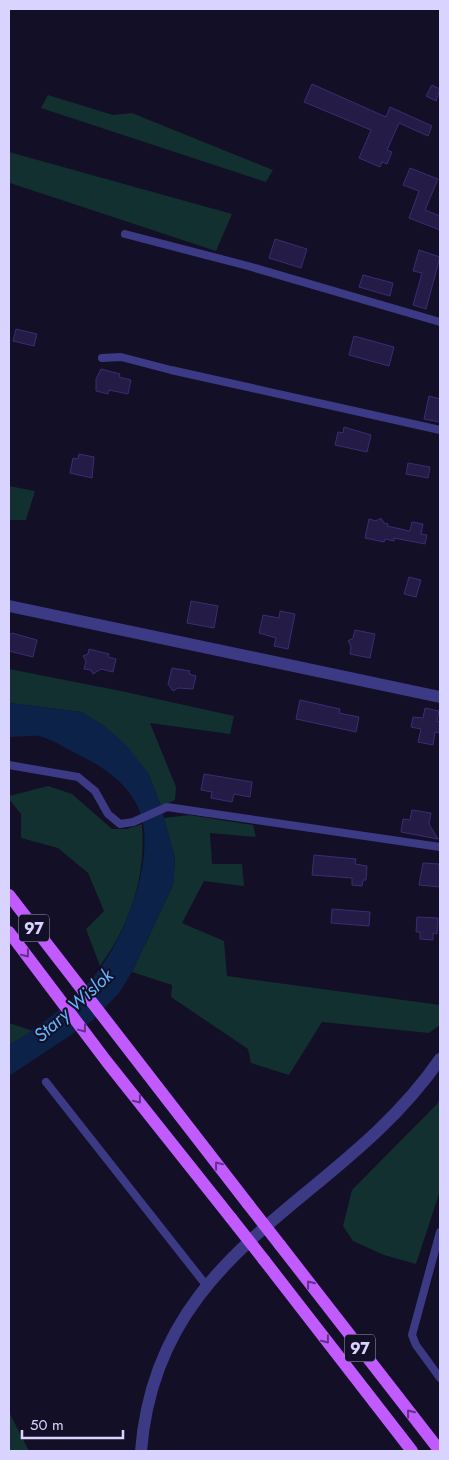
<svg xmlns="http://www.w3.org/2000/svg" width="449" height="1460" font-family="Jost,sans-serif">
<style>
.green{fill:#12302f}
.water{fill:#0c2248}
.building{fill:#241b47;stroke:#3b2d73}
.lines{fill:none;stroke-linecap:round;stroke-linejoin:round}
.service{stroke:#3d3a85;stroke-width:8}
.minor{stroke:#3d3a85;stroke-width:12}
.tertiary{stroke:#3d3a85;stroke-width:12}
.primary{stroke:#c25bff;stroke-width:12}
.primary-bridge{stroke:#c25bff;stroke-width:12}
.oneway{stroke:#623188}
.labels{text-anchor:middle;stroke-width:4;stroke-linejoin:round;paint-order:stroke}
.shield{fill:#130f26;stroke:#9e99be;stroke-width:1}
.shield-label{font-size:16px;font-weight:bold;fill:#d9d4ff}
.water-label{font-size:19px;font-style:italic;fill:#62b6ff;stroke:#130f26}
</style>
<rect width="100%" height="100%" fill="#130f26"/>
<path class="green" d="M48 95 113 115 132 113 273 170 266 182 41 108Z
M9 152 232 214 216 251 10 183 9 185Z
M9 486 35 491 26 520H9Z
M9 669 121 691 234 716 230 734 150 723 176 787 175 800 161 806 148 773 82 712 9 703Z
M48 786 72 794 112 829H127L142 824C146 877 131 923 100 966L86 929 104 911 88 873 58 848 21 838V814L9 799V796Z
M189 815 253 825 256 837 210 833 212 864H242L244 886 204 881 182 923 224 941 227 976 440 1005V1025L429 1033 322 1022 289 1075 251 1063 248 1049 171 997 172 985 132 972 173 885 175 859 164 818Z
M9 1023 33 1031 9 1045Z
M440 1098V1191L416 1264 384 1255 353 1241 343 1226 352 1190 437 1104Z
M9 1412 29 1451H9Z"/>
<path class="water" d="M9 703 82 712 106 727 127 746 148 773 161 806 175 859 173 885 132 972 119 993 92 1021 9 1076V1045C37 1029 66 1006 89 982 122 946 154 867 142 818 135 791 110 771 87 759 74 753 52 739 39 736 30 735 18 737 9 737Z"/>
<path class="building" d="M312 84 386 117 390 107 432 126 428 136 399 123 387 150 392 152 387 164 382 162 380 167 359 158 371 130 304 102Z
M432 85 440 89 436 101 426 96Z
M410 168 438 179 425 210 440 216V230L409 218 419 191 403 185Z
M275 239 307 249 301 268 269 258Z
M419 250 440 257 426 309 413 305 422 273 413 271Z
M363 275 393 283 390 296 359 287Z
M16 329 37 334 34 346 13 341Z
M354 336 394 347 389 366 349 355Z
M101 369 120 374 119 377 131 380 128 394 109 390 108 394 96 391V379Z
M429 396 440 399V422L424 419Z
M344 427 371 435 367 452 335 445 338 432 343 433Z
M79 454 94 457 92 478 70 473 73 458 78 459Z
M408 463 430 467 428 478 406 474Z
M381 518 384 523 388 524 387 526 410 531 412 522 423 524 421 534 427 535 425 544 394 538V541L385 539 384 542 365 538 369 519 376 521Z
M409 577 421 580 416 597 404 594Z
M191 601 218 606 214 628 187 623Z
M280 611 295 614 288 649 274 646 276 638 259 633 263 615 279 618Z
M355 630 375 634 370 658 350 654 351 646 348 641 353 638Z
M12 633 37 640 33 657 9 651V635Z
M89 649 109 654 108 657 116 659 113 672 101 669 93 674 91 670 84 669 86 661 83 656 88 654Z
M172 668 190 671 189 674 196 676 193 689 178 688 173 691 168 684Z
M300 700 340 709 339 713 359 717 356 732 296 719Z
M425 708 439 711 437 721 440 722 439 733 435 732 433 745 418 742 421 729 411 727 413 717 423 718Z
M204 774 252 782 250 797 234 794 232 802 211 798 212 792 201 790Z
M412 810 431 813 429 824 438 839 401 832 403 819 410 820Z
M314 855 356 859 355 864 367 866 366 880H363L362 886 352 885V878L312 875Z
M423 863 439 864 440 887 419 885Z
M332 909 370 912 369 926 331 923Z
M417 917 438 918 437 934 433 933V940L420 939V932H416Z"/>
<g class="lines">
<path class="service" d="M125 234 248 266 440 322
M102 358 121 357 171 370 440 430
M9 765 78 777 95 791 108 814 120 824 133 822 167 807 440 847
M46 1082 206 1285
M440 1232 412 1335 416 1345 440 1378"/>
<path class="minor" d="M9 606 440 697"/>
<path class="tertiary" d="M141 1451C157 1245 339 1206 440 1059"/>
<path class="primary" d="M9 895 248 1204
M9 932 107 1062 231 1218
M280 1245 440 1451
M264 1260 412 1451"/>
<path class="primary-bridge" d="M248 1204 280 1245
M231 1218 264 1260"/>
</g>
<defs><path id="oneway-chevron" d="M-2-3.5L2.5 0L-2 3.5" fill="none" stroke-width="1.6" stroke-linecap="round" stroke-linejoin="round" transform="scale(1.25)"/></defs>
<g class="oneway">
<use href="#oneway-chevron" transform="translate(26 954) rotate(52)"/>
<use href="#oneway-chevron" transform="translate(83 1029) rotate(53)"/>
<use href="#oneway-chevron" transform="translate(138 1100) rotate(52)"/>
<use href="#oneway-chevron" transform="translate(218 1165) rotate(-128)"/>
<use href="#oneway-chevron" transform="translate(310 1284) rotate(-128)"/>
<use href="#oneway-chevron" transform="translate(326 1340) rotate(52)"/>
<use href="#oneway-chevron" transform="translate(410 1413) rotate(-128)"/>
</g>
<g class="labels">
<g class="shield">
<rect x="19" y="914.5" width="30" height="27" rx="4"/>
<rect x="345" y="1334.5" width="30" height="27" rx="4"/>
</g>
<g class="shield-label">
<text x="34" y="934">97</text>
<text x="360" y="1354">97</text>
</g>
<g class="water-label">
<text transform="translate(73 1005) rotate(-42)" y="7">Stary Wislok</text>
</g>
</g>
<rect width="449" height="1460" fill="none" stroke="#d9d4ff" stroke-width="20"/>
<path d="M22 1430v8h101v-8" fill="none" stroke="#d9d4ff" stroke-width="2.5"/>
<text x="30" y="1430" font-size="15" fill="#d9d4ff" stroke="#130f26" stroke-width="4" paint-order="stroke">50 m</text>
</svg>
